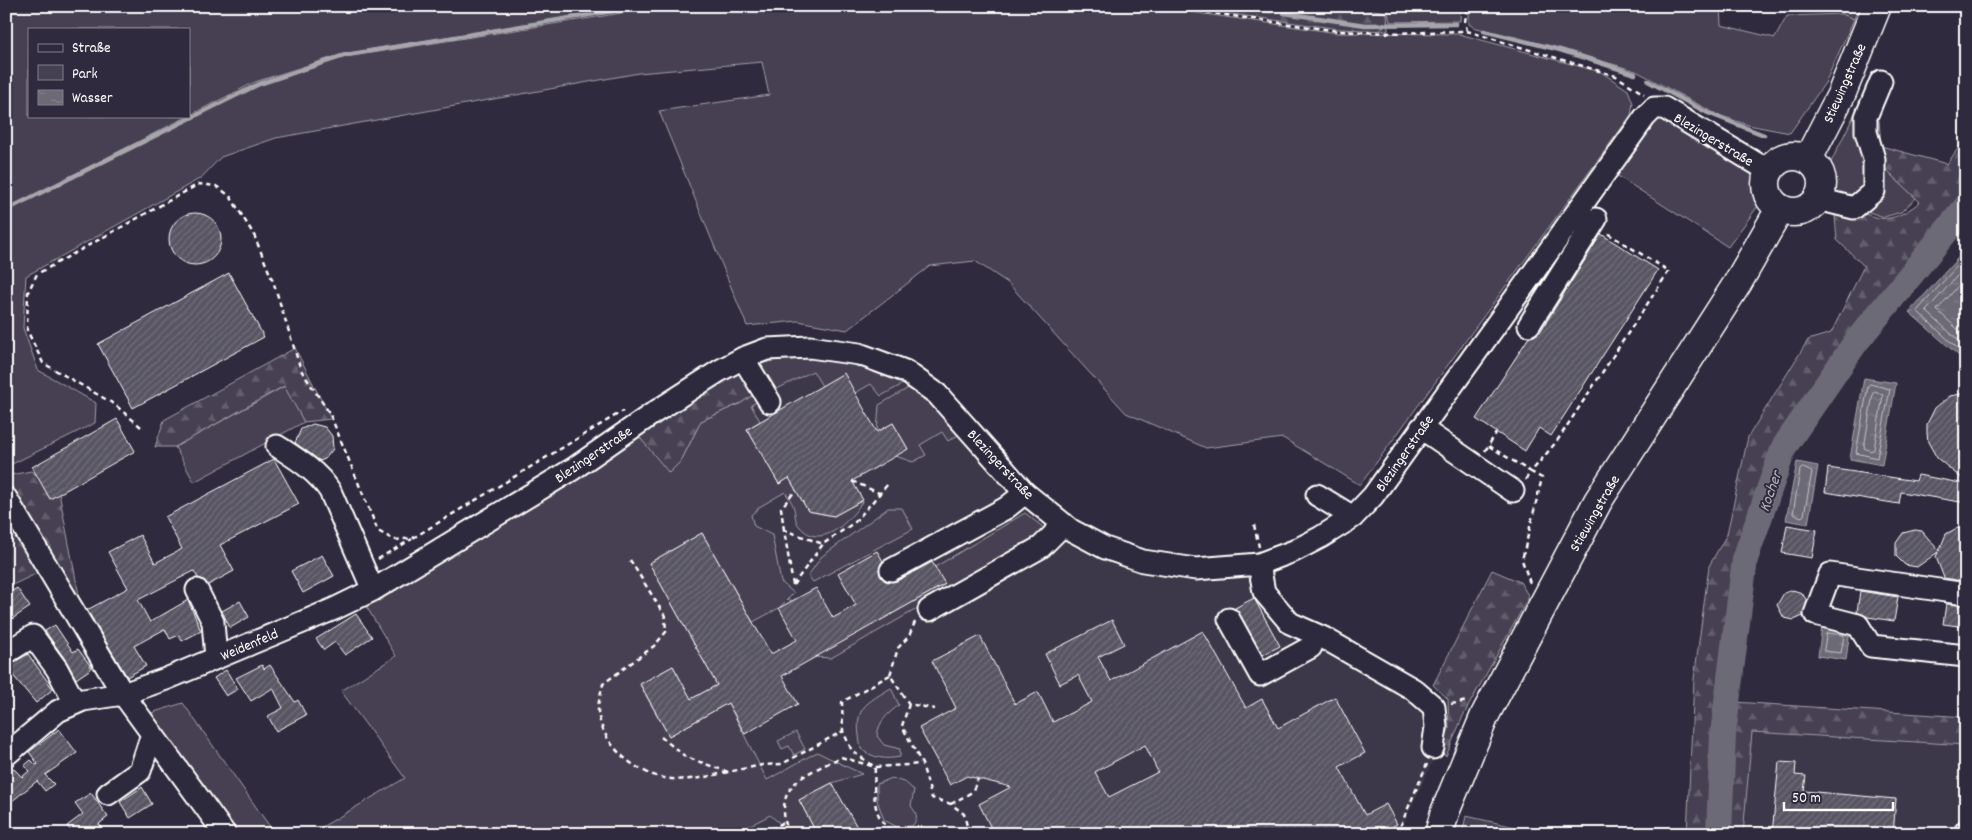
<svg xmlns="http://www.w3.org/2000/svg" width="1972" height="840" font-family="Dekko,sans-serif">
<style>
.built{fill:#3c3749}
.green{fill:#464152;stroke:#a2a0a8;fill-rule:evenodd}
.forest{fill:url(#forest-firs);stroke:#a2a0a8}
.water{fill:url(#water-ripples);stroke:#a7a6ad}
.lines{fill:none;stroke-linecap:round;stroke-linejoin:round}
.shore{stroke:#c5c3c9;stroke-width:1}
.stream{stroke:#a7a6ad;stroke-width:4.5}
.river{stroke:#6d6a77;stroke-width:26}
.building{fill:url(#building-hatch);stroke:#fff;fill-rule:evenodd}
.minor-casing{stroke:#fff;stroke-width:25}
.major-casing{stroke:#fff;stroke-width:31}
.path{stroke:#fff;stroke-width:2.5;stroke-dasharray:5 4;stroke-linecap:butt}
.minor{stroke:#2f2a3d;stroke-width:21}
.major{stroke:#2f2a3d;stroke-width:28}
.labels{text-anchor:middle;stroke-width:4;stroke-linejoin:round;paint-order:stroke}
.street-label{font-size:15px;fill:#fff;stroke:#2f2a3d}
.water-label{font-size:16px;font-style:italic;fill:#b6b4bb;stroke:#2f2a3d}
</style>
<defs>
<pattern id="forest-firs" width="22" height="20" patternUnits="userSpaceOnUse" patternTransform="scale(1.25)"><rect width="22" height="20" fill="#464152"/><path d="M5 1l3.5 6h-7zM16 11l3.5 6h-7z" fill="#625e6c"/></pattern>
<pattern id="water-ripples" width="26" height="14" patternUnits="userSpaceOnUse" patternTransform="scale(1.25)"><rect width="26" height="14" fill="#6d6a77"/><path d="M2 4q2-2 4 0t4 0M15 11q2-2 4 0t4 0" fill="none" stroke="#83808b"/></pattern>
<pattern id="building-hatch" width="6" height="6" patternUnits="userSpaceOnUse" patternTransform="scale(1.25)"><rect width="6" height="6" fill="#595564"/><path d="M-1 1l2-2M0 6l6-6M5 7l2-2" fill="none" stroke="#726e7b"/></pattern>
</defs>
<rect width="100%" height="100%" fill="#2f2a3d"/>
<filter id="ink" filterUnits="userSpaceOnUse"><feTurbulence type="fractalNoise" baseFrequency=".02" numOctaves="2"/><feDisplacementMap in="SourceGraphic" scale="10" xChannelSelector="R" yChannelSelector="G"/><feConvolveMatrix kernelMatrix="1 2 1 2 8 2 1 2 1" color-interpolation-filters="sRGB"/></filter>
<g filter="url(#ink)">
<path class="built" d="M767 349 905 371 1025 493 1143 561 1257 564 1290 623 1409 678 1445 703 1444 728 1434 759 1399 834H646L552 681 746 366Z
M1752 732 1966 745V804L1960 834H1743Z"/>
<path class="green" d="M6 6H636L343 54 255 82 6 209ZM29 29H189V116H29Z
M666 6H1148L1338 33 1459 34 1601 72 1628 90 1633 103 1631 115 1360 485 1283 438 1206 448 1126 413 1008 283 975 261 930 266 847 330 798 321 747 326 659 111 769 95 762 62 639 73 276 138 221 157 201 178 26 276 23 328 38 370 96 403 95 423 6 467V210L259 84 346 57Z
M1347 6H1461L1460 21 1390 22 1388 12Z
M1469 6H1720L1721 25 1775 38 1787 16 1842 14 1854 19 1825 83 1790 133 1748 125 1716 114 1636 71 1565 50 1473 27 1469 24Z
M1856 111 1866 117 1874 159 1916 198 1901 212 1884 217 1833 200 1835 186 1831 162Z
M1658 113 1758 173 1763 199 1728 247 1613 173Z
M802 358C839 359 870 367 903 384L881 396 871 384 855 393 822 386 813 371 773 391 750 367 775 360Z
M285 386 304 422 194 482 175 447Z
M910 387 934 405 960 434 948 441 942 432 920 445 926 455 913 462 895 456 908 449 893 423 877 432 879 405Z
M757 392 761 400 751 405 760 421 747 429 779 484 789 478 808 511 834 516 863 500C852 519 822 552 800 527 794 521 796 516 794 509 793 503 788 497 785 492L761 506 751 515 754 526 772 535 781 582 794 593 779 608 753 622 702 533 649 563 717 685 691 699 673 666 640 685 669 736 728 703 767 780 817 752 862 774 832 783 799 800 817 834H792L770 815 734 834H310L405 778 341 691 396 656 363 601 637 434 681 461 701 421 741 403Z
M888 508H902L913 529 813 582 808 576 821 557Z
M1025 513 1050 533 831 658 814 657 944 585 935 567Z
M891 688 899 705C888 714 879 720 877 736L884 745 900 749V757C885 760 873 758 861 749 854 710 859 707 891 688Z
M183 703 275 834H233L148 714Z
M796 732 805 749 794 755 789 746 782 749 778 741Z
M892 778 906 783 914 790 911 806C917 814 919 818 912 826L899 828 884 820 877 800V784Z
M1466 816 1546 834H1462Z"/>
<path class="forest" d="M1174 6H1336L1387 13 1388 31 1339 29Z
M1843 6H1859L1854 19 1842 14Z
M1866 117 1879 120 1881 146 1947 164 1966 137V226L1903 293 1789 456 1751 563 1734 702 1966 717V745L1752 732 1743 834H1687L1694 679 1709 566 1727 534 1748 437 1808 340 1831 333 1864 266 1837 240 1834 205C1876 212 1880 233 1920 202L1874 159Z
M295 348 331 419 304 422 284 386 175 447H155L164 420Z
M746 366 762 389 741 403 701 421 681 461 669 473 637 434Z
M31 471 59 493 79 595 68 602 42 571 6 588V476Z
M1492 570 1520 582 1529 597 1464 714 1446 756 1439 752 1449 729 1448 699 1433 685Z"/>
<path class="water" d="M1966 249V362L1909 312Z
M1864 378 1896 383 1882 465 1850 459Z
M1797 462 1818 466 1808 524 1786 520Z
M1822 626 1850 630 1846 660 1818 656Z"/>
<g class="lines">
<path class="shore" d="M1966 256 1917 311 1966 356
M1966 266 1926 311 1966 347
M1966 277 1937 310 1966 337
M1870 384 1890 389 1877 458 1856 453 1868 386Z
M1875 391 1883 395 1874 449 1871 451 1864 448 1873 393Z
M1803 468 1812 472 1804 515 1802 517 1793 514 1800 470Z
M1827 633 1844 635 1841 653 1824 651Z"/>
<path class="stream" d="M1232 6 1271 11
M1284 13 1365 25 1456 24
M1484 31 1560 50 1635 74
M1648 81 1708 113 1764 135
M6 210 259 84 346 55 643 6"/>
<path class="river" d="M1719 834 1723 734 1745 559 1784 447 1856 342 1966 207"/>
</g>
<path class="building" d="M169 239a26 26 0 1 1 52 0a26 26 0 1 1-52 0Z
M1601 234 1658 270 1551 436 1539 428 1525 451 1476 419 1529 337 1540 332Z
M229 273 264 337 133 408 98 344Z
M844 373 877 432 893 423 908 449 852 481 863 500 834 516 808 511 789 478 779 484 747 429Z
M1966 393V482L1937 458 1928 442 1927 433V424L1935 408 1950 396Z
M117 419 135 451 50 499 32 467Z
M313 424 325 427 332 436 333 449 325 459 320 461 295 443 301 429Z
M274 459 299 504 220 545 234 571 208 585 204 580 198 578 194 571 138 600 150 622 188 600 201 631 182 641 179 635 170 639 165 629 134 646 146 666 127 677 87 610 128 588 108 552 140 535 155 563 182 549 165 517Z
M1828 468 1916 481 1918 475 1966 484V503L1901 492 1899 504 1825 492Z
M1787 525 1817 530 1812 558 1782 553Z
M1957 528 1966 530V552L1962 555 1966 563V576L1962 581 1944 578 1936 557 1938 552 1917 567 1905 565 1896 556V543L1903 533 1915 530 1922 531 1939 551 1946 534Z
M702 533 771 654 797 640 779 608 816 588 833 618 856 605 838 573 877 551 883 561 879 569 880 575 885 581H897L932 562 945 584 782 676 798 704 745 734 728 703 669 736 640 684 673 666 691 699 717 685 649 563Z
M322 555 334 576 303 593 291 571Z
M17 588 30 607 6 623V595Z
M1793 590 1802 593 1807 601 1803 616 1794 620 1784 618 1777 605 1784 593Z
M1860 591 1898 597 1894 621 1868 617 1857 612Z
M1254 598 1280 646 1263 655 1235 608Z
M240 601 249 617 230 628 222 611Z
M1946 604 1966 606V627L1943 624Z
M356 614 372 637 345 655 335 642 324 650 316 639Z
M1112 620 1124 644 1098 657 1111 681 1203 631 1246 708 1262 699 1278 728 1335 697 1365 753 1339 767 1365 815 1386 804 1397 824 1379 834H994L979 804 1011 787 967 776 950 785 919 728 956 708 932 661 980 636 1015 704 1038 692 1053 722 1092 702 1078 675 1060 684 1045 654ZM1145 745 1158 772 1109 797 1095 772Z
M55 625 73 652 78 649 92 668 76 679 67 662 45 631Z
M28 654 53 689 36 703 6 667Z
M262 665 264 669 270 665 295 702 298 700 306 715 276 731 268 716 283 708 273 688 251 701 236 678Z
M226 670 238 689 226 696 214 678Z
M59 729 77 753 45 775 54 784 45 791 37 781 6 806V775L14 769 22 777 29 771 24 766 31 760 36 765 38 764 29 752Z
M1779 762 1796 763 1795 775 1806 776 1804 791 1896 799 1893 834H1772Z
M832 783 861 834H817L799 800Z
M142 787 152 804 130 818 120 802Z
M91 793 108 817 99 824 106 834H73L67 826 83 814 75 803Z"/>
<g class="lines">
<defs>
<path id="minor" d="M1818 199 1854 208 1874 191V159L1866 132V117L1881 81
M1529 325 1596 219
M743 358 770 402
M1421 428 1513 491
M277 446C297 459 317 471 330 491L373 590
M1317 495 1353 517
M6 498 123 694 225 834
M1259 564 1264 592 1290 623 1324 638 1413 689 1434 707 1436 727 1433 748
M891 570 1006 508 1025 493
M197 590 213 622 216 658
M1966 594 1830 574 1815 614 1858 625 1871 646 1966 656
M929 610 1041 547 1064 524
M1229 619 1260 675 1311 647 1315 636
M6 653 33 636 57 669 75 703
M6 755 58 711 83 700 123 694 166 679 334 609 373 590 573 469 655 412 719 371 743 358 767 349 810 347 859 354 905 371 937 394 1025 493 1071 530 1105 548 1143 561 1196 569 1259 564 1294 551 1321 537 1353 517 1373 496 1645 117 1654 108H1664L1769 171
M108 794 140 771 152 734
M1965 834 1966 831"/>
<path id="major" d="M1766 184a28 28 0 1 1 56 0a28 28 0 1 1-56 0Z
M1808 159 1841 95 1877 6
M1439 834 1445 812 1485 715 1598 501 1737 284 1780 209"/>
</defs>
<use href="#minor" class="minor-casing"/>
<use href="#major" class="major-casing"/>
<path class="path" d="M1162 6 1338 31 1389 33 1467 31 1616 76 1644 94
M1467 31 1465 21 1468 6
M1828 167 1830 184
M1798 219 1812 215
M141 427 114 404 43 363 27 330 28 292 37 274 199 184 216 186 230 196 254 235 274 284 301 370 330 414 378 531 394 540 413 538 623 411
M1489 446 1531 472 1557 441 1669 271 1607 233
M1485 451 1496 433
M1525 480 1531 472 1542 478 1522 560 1531 586
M852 481 879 493
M1254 525 1259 547
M784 530 781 508 796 490
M378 559 412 539
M630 560 665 616 666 632 654 646 603 684C601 692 598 703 598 711 601 742 631 770 660 777 682 783 707 777 728 772
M793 585 784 530 823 544 855 522 888 484
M793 585 823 544
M915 622 909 636 898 648 890 675 909 704 935 709
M890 675 842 702 843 731 852 751 875 767C874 794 870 819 897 834
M909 704 902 726 922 764 932 798 951 804 964 814 969 834
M1451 704 1468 701
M661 737 686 757 728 772 762 765 782 764 843 731
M951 804 972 792 978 779
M763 834 784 822
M790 834C785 824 784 819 784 808 785 778 817 770 841 757L875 767 922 764
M1397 834 1427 764"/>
<use href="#minor" class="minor"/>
<use href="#major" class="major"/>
</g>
</g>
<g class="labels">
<g class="street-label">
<text transform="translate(1844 83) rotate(-66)" y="5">Stiewingstraße</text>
<text transform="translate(1714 139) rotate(31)" y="5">Blezingerstraße</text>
<text transform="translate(1404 453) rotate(-55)" y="5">Blezingerstraße</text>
<text transform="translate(593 454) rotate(-34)" y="5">Blezingerstraße</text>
<text transform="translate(1001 464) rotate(47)" y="5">Blezingerstraße</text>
<text transform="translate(1594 513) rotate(-60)" y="5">Stiewingstraße</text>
<text transform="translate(249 644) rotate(-23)" y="5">Weidenfeld</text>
</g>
<g class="water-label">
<text transform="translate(1769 491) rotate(-71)" y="6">Kocher</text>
</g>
</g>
<rect width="1972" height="840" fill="none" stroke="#2f2a3d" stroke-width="25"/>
<rect x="12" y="12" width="1947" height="815" fill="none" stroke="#fff" stroke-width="2" filter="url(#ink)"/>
<rect x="28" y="28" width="162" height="90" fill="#2f2a3d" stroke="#827f8b"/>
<rect x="38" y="44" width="25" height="8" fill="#2f2a3d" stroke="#827f8b"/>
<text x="72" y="52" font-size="15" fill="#ffffff">Straße</text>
<rect x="38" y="65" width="25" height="15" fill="#464152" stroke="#827f8b"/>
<text x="72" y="78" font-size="15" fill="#ffffff">Park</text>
<rect x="38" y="90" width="25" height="15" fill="url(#water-ripples)" stroke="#827f8b"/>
<text x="72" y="102" font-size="15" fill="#ffffff">Wasser</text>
<path d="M1784 802v8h109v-8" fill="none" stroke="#ffffff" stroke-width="2.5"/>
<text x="1792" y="802" font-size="15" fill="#ffffff" stroke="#2f2a3d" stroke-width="4" paint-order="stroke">50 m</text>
</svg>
